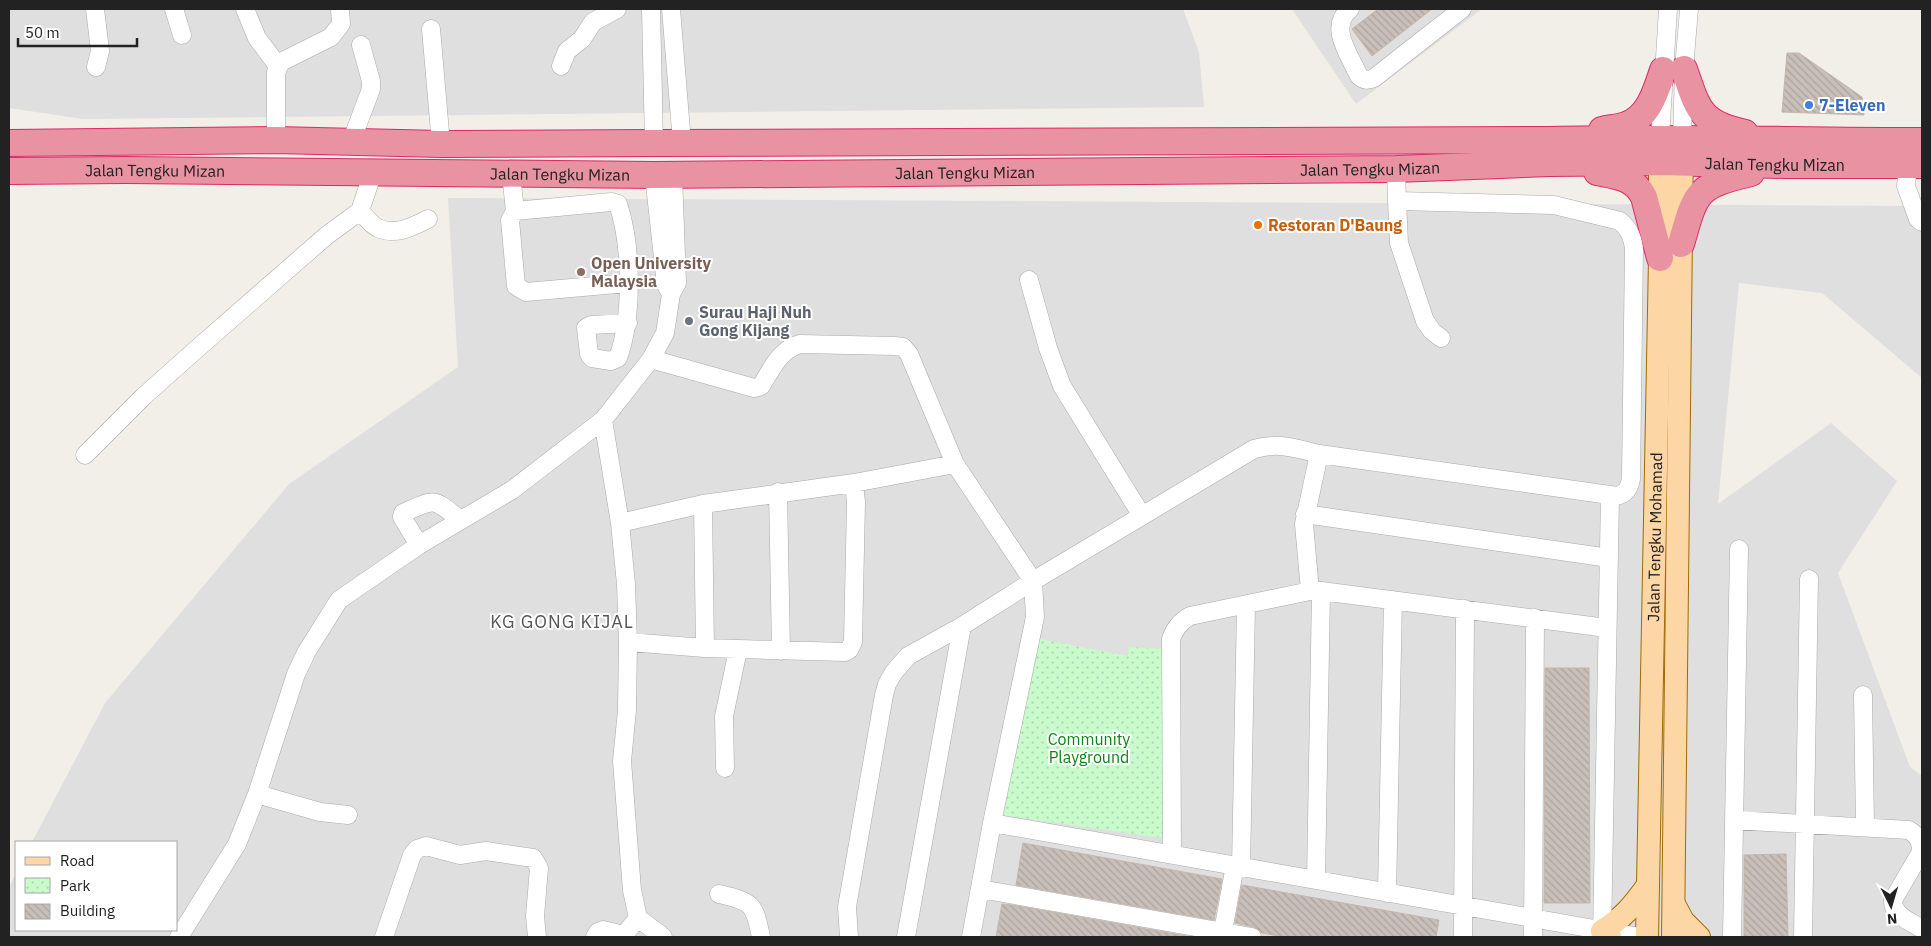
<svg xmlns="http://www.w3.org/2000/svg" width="1931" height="946" font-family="'IBM Plex Sans',sans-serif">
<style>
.residential{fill:#e0dfdf}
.park{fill:url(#park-dots)}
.building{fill:url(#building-back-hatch);stroke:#c4b6ab}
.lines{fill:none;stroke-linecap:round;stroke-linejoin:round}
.minor-casing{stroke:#a9a9a9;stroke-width:19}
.major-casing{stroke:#a06b00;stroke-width:24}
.highway-casing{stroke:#dc2a67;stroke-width:28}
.minor{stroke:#fff;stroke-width:18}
.major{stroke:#fcd6a4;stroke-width:22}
.highway{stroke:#e892a2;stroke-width:26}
.shop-dot{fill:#3f7fe0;stroke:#fff;stroke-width:2}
.food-dot{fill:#e8710a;stroke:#fff;stroke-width:2}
.education-dot{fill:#8d6e63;stroke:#fff;stroke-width:2}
.worship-dot{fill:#6b7280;stroke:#fff;stroke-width:2}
.labels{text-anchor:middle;stroke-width:4;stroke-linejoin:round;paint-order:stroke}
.shop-label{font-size:16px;font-weight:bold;fill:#366cbe;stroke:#fff;text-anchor:start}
.street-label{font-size:16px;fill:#222;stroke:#fff}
.food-label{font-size:16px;font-weight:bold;fill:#c56008;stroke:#fff;text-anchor:start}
.education-label{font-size:16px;font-weight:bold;fill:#785e54;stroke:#fff;text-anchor:start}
.worship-label{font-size:16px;font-weight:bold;fill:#5b616d;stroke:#fff;text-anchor:start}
.park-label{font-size:16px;fill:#0c8416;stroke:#fff}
.neighbourhood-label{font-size:18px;letter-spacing:1px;fill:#555;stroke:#fff}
</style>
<defs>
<pattern id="park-dots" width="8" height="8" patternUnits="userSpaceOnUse" patternTransform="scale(1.25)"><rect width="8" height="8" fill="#c8facc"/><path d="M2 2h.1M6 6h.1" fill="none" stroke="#acd6af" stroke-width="1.8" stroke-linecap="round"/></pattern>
<pattern id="building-back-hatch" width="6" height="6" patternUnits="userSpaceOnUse" patternTransform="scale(1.25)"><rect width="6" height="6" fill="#c7bfb8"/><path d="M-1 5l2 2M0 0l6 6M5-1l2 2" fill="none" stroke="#aba49e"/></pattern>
</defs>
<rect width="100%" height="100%" fill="#f2efe9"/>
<path class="residential" d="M9 9H1183L1199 52 1204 107 83 119 9 108Z
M1292 9H1482L1356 104Z
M448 198 1922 206V378L1822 293 1739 283 1718 504 1831 423 1897 481 1838 573 1910 767 1922 776V937H9V887L16 873V930H176V842H32L105 703 289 484 458 367Z"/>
<path class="park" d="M1035 638 1128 656 1129 647 1166 649V830L1161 838 996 814Z"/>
<path class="building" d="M1378 9H1432L1372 56 1352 29Z
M1787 53H1799L1862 97 1864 115 1782 112Z
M1545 668H1589L1590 903H1544Z
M1023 843 1222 879 1214 920 1016 885Z
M1786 854 1788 937H1744V855Z
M1242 885 1439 920 1436 937H1284L1262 933 1254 927 1235 923Z
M1002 904 1012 905 1192 937H996Z"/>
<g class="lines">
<defs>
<path id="minor" d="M95 9 100 51 96 67
M174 9 182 35
M245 9 257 38 278 66
M651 9 654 143
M671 9 682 143
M1350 9C1328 27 1349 54 1359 76 1364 80 1367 81 1374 78L1462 9
M431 29 441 144
M561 66 567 51 582 39 593 22 617 9
M1660 138 1668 9
M1682 139 1684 69 1689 9
M276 140V72L281 62 331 37 341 24 340 9
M351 142 371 89V81L361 45
M1908 165 1906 186 1918 219 1922 222
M511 174 515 211 510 220 516 286 526 292 628 283
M654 175 666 285 671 294
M1397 201 1399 243 1425 321 1432 331 1441 338
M360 211C365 216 371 225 378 228 395 236 412 227 428 219
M515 211 611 202 618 204C632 246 633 316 618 358L611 361 592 358 589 354 586 328 591 325 628 323
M1029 280 1048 348 1062 386 1142 516
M651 359 754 388 761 386C772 369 779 350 800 344L895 346 903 347 909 354 955 464 1033 581 1035 617 992 823 971 937
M85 455 144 396 199 347 326 236 360 211 373 172
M778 492 781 651
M703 504 705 648
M1305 514 1609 558
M620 523 703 504 854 483 955 464
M419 545 402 517 403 513C437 498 432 498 461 520
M1310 591 1304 524 1319 454
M628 642 705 648 845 652 849 650 853 642 856 502 854 483
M1863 695 1865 827
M725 768 724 716 738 650
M257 794 320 812 348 815
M1734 820 1909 830C1918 836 1921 840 1921 852L1893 900C1892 915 1911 922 1922 929
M992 823 1640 937
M1172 854 1171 639C1175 628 1180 622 1190 616L1310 591H1321L1607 628
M1241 867 1246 606
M1316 880 1321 591
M980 889 1252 937
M1387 893 1393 600
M719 894C752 902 754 902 761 937
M638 918 663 937
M179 937 237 844 257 794 296 674 307 651 339 600 419 545 512 490 603 420 651 359 665 333 671 294 677 283 673 174
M384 937 412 855 417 849 426 846 460 855 486 851 533 858 539 868 535 916 537 937
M595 937 598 932 603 930 624 935 638 918 632 890 622 761 627 710 628 642 626 584 620 523 603 420
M849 937 847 907 884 695 887 684 894 672 908 656 962 626 1033 581 1254 449C1279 442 1295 448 1319 454L1617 496C1627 493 1629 488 1631 479L1634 248C1632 236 1629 229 1620 221L1554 205 1397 201 1396 169
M906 937 962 626
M1222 937 1235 865
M1463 937 1465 609
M1533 937 1535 618
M1602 937 1610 495
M1732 937 1739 549
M1803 937 1809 579"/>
<g id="major">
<path d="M1674 904 1683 921 1699 937"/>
<path d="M1610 937 1602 931C1624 917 1633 906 1648 885"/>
<path id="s1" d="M1647 937 1660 258V146"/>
<path d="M1673 937 1682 145"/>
</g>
<g id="highway">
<path d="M1684 69C1698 109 1699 123 1745 133"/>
<path d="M1602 130C1609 128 1618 128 1626 125 1649 117 1656 91 1663 70"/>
<path d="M9 143 276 140 441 144 654 143 1549 140C1674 137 1798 141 1922 141"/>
<path id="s2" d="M9 171 125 170 654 175 1396 169 1549 163 1660 162 1785 165H1922"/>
<path d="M1597 172C1617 176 1634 177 1644 197L1660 258"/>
<path d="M1681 244C1696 191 1696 186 1751 173"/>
</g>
</defs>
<use href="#minor" class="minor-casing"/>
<use href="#major" class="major-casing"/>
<use href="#highway" class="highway-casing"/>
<use href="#minor" class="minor"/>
<use href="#major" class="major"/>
<use href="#highway" class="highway"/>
</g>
<circle class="shop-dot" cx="1809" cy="105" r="5"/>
<circle class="food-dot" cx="1258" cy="225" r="5"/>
<circle class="education-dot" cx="581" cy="272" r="5"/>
<circle class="worship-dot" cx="689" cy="321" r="5"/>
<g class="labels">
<g class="shop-label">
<text x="1819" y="111">7-Eleven</text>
</g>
<g class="street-label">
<text dy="6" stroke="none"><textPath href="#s2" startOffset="1766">Jalan Tengku Mizan</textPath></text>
<text dy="6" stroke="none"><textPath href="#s2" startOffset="1361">Jalan Tengku Mizan</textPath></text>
<text dy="6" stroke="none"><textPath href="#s2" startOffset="146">Jalan Tengku Mizan</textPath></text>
<text dy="6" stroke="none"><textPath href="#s2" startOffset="956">Jalan Tengku Mizan</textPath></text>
<text dy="6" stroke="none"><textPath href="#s2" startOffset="551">Jalan Tengku Mizan</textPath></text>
<text dy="6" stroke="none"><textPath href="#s1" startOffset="400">Jalan Tengku Mohamad</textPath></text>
</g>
<g class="food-label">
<text x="1268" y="231">Restoran D'Baung</text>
</g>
<g class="education-label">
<text x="591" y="269">Open University<tspan x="591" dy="18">Malaysia</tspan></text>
</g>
<g class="worship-label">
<text x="699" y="318">Surau Haji Nuh<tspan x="699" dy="18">Gong Kijang</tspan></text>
</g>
<g class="park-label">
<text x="1089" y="745">Community<tspan x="1089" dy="18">Playground</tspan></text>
</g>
<g class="neighbourhood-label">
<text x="562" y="628">KG GONG KIJAL</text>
</g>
</g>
<rect width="1931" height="946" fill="none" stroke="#222222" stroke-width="20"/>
<rect x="15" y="841" width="162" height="90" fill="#ffffff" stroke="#a7a7a7"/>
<rect x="25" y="857" width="25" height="8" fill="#fcd6a4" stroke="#a7a7a7"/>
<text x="60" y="866" font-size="15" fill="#222222">Road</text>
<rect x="25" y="878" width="25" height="15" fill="url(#park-dots)" stroke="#a7a7a7"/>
<text x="60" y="891" font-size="15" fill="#222222">Park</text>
<rect x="25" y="904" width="25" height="15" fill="url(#building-back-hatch)" stroke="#a7a7a7"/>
<text x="60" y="916" font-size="15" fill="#222222">Building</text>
<g transform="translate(1891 906) rotate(175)" stroke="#ffffff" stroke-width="4" paint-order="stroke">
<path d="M0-4L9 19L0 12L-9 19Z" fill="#222222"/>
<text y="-8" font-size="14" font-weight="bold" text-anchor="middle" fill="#222222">N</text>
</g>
<path d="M18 38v8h119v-8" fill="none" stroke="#222222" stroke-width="2.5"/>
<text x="25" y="38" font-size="15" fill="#222222" stroke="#ffffff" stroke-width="4" paint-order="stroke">50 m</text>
</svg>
